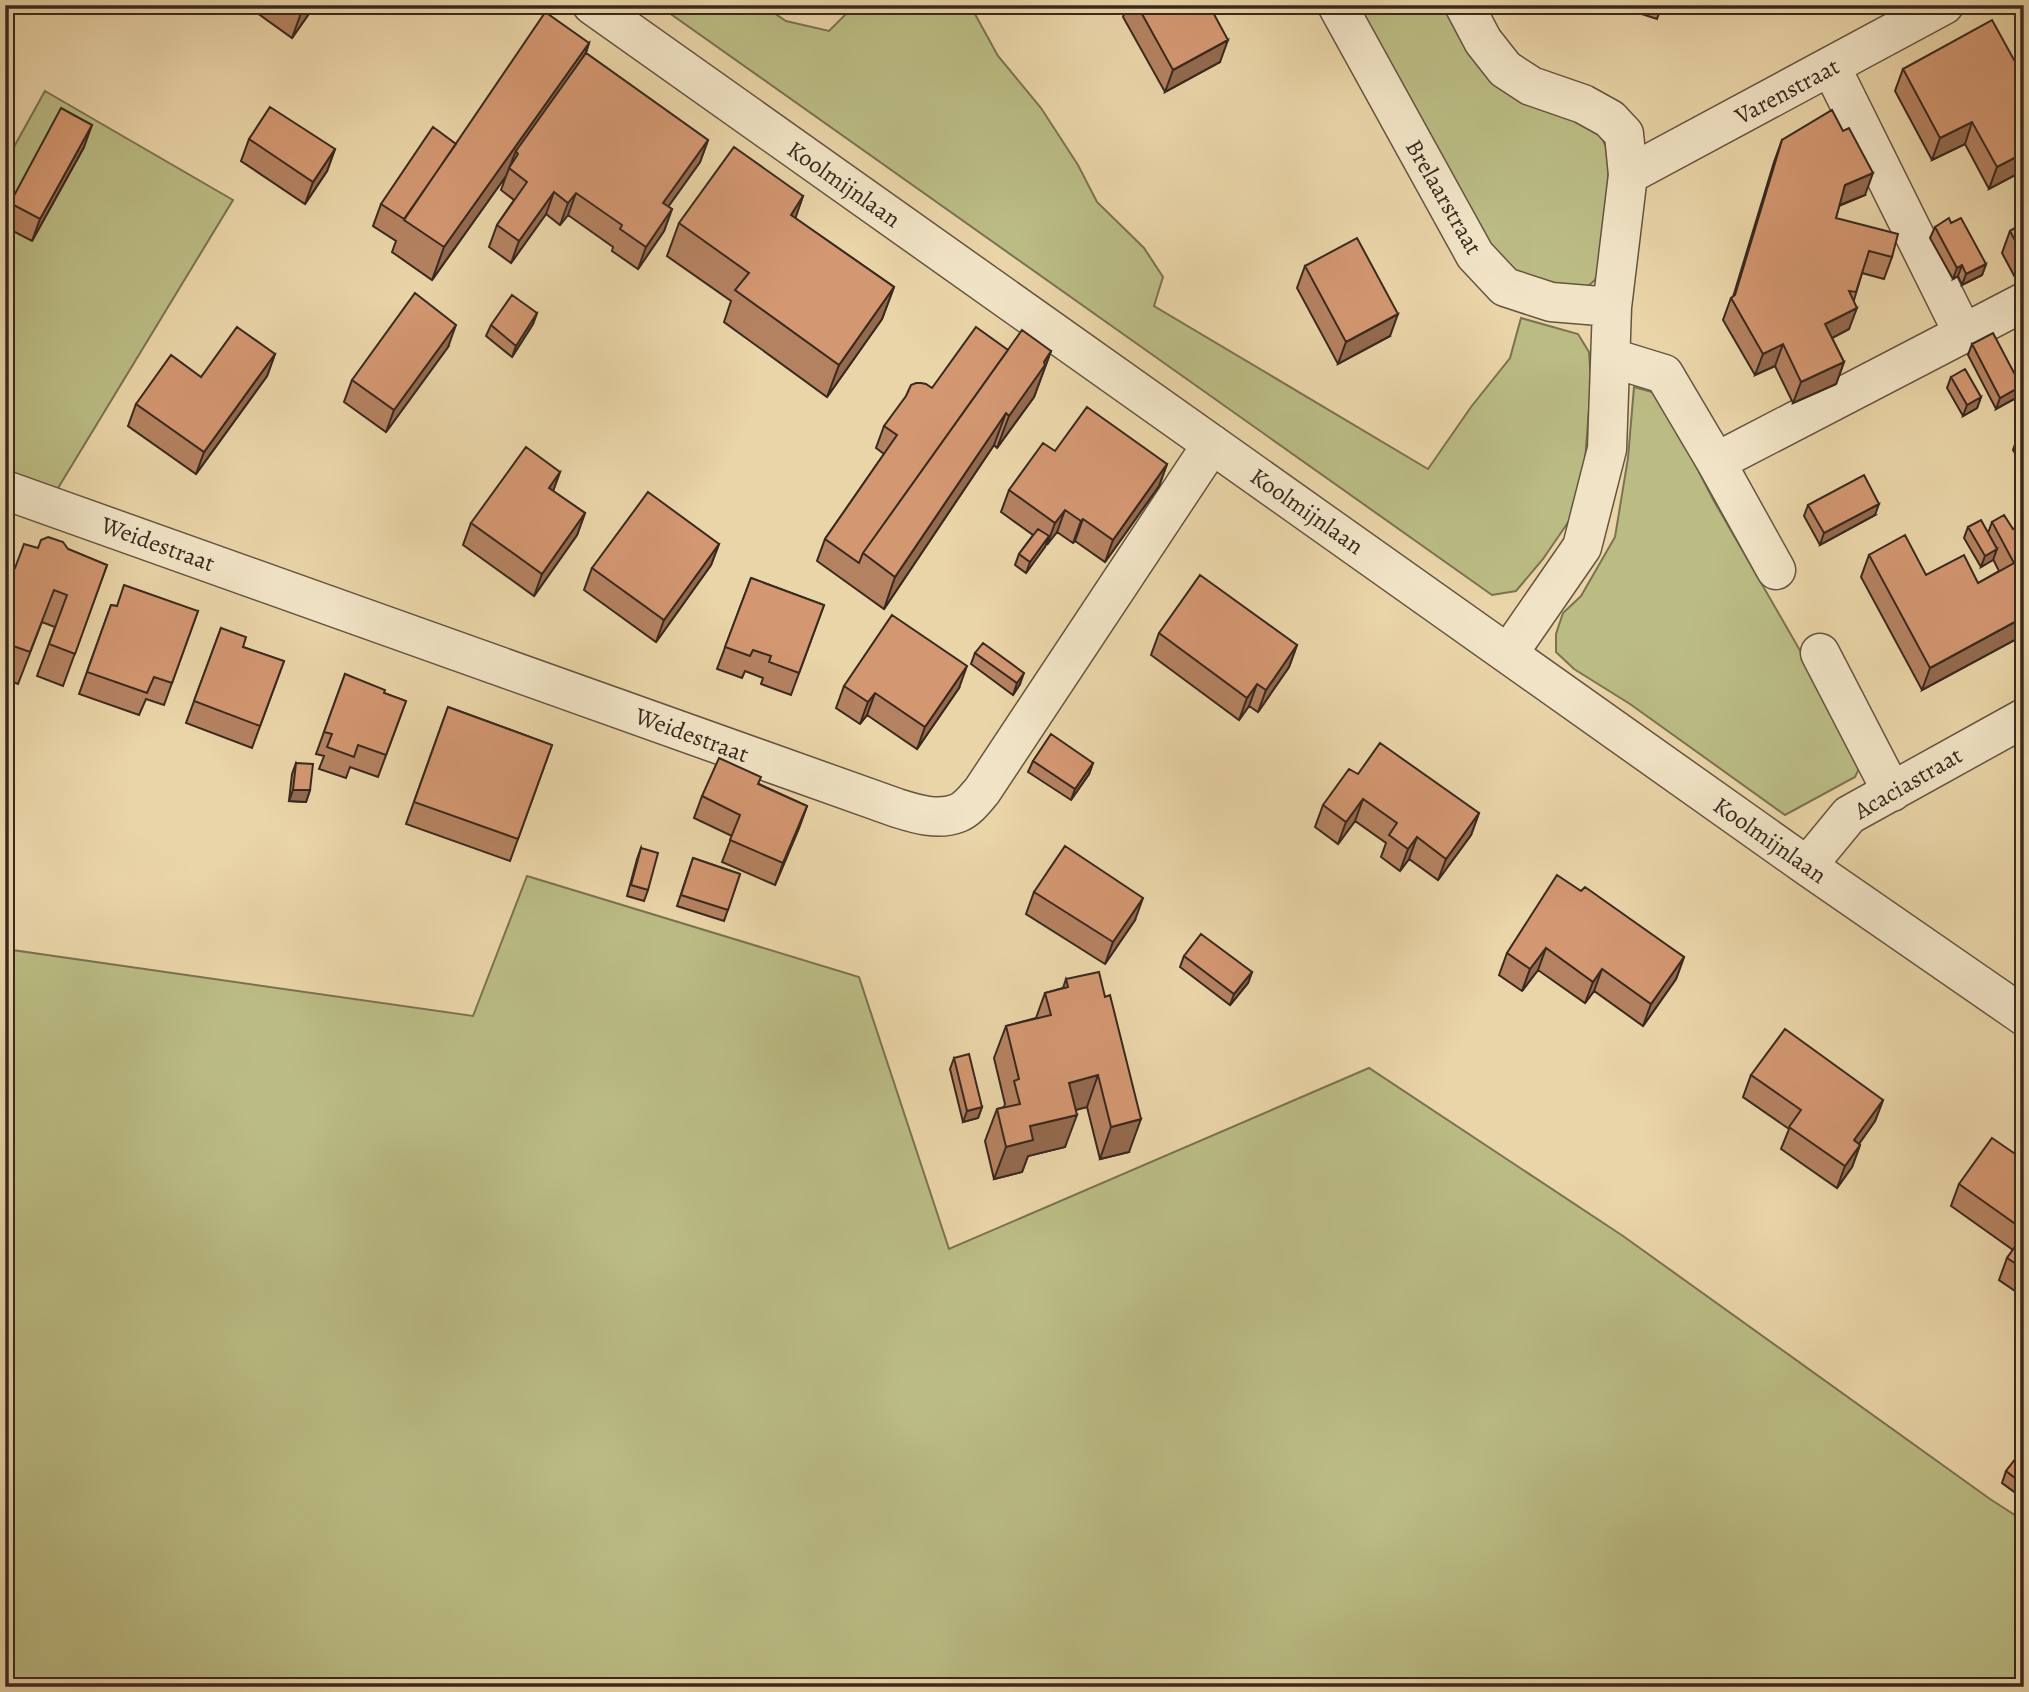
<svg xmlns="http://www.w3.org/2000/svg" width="2029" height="1692" font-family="Alegreya,serif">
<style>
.green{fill:#bbbc84;stroke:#7a7252;stroke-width:2}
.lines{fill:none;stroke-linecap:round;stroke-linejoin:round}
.minor-casing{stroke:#655441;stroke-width:41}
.minor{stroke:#f1e4c6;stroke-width:38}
.wall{fill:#b58261;stroke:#39291f;stroke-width:2}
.shaded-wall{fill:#946a4f;stroke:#39291f;stroke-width:2}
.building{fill:#d39771;stroke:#39291f;stroke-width:2}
.labels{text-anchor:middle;stroke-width:5;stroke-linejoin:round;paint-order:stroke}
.street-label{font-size:24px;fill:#39291f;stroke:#f1e4c6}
</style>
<rect width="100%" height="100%" fill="#ead5a8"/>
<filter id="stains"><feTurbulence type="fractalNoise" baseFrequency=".00286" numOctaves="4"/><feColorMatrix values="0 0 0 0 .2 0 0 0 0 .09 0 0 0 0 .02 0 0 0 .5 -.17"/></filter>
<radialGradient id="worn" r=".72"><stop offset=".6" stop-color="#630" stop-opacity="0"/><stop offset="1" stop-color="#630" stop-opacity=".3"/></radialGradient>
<path class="green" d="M658 5H762L786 21 829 31 855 5H970L998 56 1041 108 1078 165 1097 202 1144 248 1163 277 1154 306 1428 469 1471 407 1510 358 1521 318 1578 334 1589 352 1591 382 1584 475 1571 518 1543 559 1516 591 1492 595Z
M1357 5H1445L1573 118 1600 134 1607 149 1609 164 1603 260 1595 280 1587 287 1546 290 1501 264Z
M45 91 233 200 55 493 5 474V163Z
M1634 387 1652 392 1669 414 1714 501 1863 760 1855 777 1785 815 1630 704 1574 669 1556 652V634L1563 613 1581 596 1615 537 1628 458Z
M527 876 859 977 949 1249 1369 1068 1623 1236 1990 1499 2024 1521V1680L1986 1687H5V949L473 1016Z"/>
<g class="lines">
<defs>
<path id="minor" d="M592 5 1807 866 2024 1016
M1337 5 1475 255 1505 287 1551 302 1612 307
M1464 5 1483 41 1505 69 1531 86 1583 104 1610 119 1624 134 1628 175 1612 307 1607 449 1582 547 1508 654
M1831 67 1963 333
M1628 175 1944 5
M1612 358 1664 374 1716 462 1776 570
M1716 462 2024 302
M5 490 897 808C916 814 938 821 958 813 968 809 975 799 982 791L1212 444
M1820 653 1892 792
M1807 866 1849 815 2024 718"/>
</defs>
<use href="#minor" class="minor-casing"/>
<use href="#minor" class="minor"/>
</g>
<path class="wall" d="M59 5H81L76 14Z
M246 5H315L292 38Z
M1127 5H1209L1220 62 1165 92 1123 17Z
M1614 5H1662L1657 19Z
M589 43 586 53 708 140 700 162 668 207 672 209 664 231 638 269 612 251 613 247 568 215 560 225 546 214 511 263 489 247 497 225 514 200 501 190 506 176 432 280 392 252 396 241 373 226 381 204 456 144Z
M1903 69 2023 142 2024 145V161L2019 173 1989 189 1965 144 1932 160 1895 91Z
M249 139 335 149 327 171 305 204 241 161Z
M1782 140 1865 195 1839 206 1836 218 1892 257 1884 279 1862 273 1854 300 1849 329 1832 338 1844 362 1836 384 1793 403 1775 366 1755 375 1723 320 1731 298 1733 297 1774 162Z
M84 147 32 241 5 227V215L10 203Z
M803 196 795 218 894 287 882 319 827 397 724 322 731 301 667 256 679 223Z
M2024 223V280L2018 283 2002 253 2010 231Z
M1935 227 1986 264 1982 275 1962 285 1958 276 1953 279 1930 238Z
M1305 266 1390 336 1338 364 1297 288Z
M537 313 533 324 512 357 486 336 491 325Z
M1972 344 2016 398 1996 409 1968 355Z
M448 347 386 432 344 402 352 380Z
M1008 350 1051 351 1034 397 997 448 994 445 884 609 817 561 825 539 884 454 876 448 884 426 932 388Z
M275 354 267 376 196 474 128 426 136 404 201 377Z
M1951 377 1981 397 1977 408 1963 416 1947 388Z
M2024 435V469L2013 450 2017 439Z
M1055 451 1167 464 1159 486 1105 562 1075 541 1073 543 1057 532 1046 544 1026 573 1015 565 1019 554 1033 535 1001 512 1009 490Z
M560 472 553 491 585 513 577 535 534 596 463 545 471 523Z
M1808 505 1875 515 1820 545 1804 516Z
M1992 522 2013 529 2024 541V635L1922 690 1861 577 1869 555 1926 575 1978 583 1999 571 1993 559 1981 567 1964 538 1968 527 1988 533Z
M719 544 711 565 656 642 584 590 592 568Z
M38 548 68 549 107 565 63 686 37 676 55 627 42 622 18 684 5 679V564L15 568Z
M751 578 824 605 791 695 761 684 763 678 745 671 742 678 717 669Z
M111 605 117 606 198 611 164 705 146 699 139 715 79 694Z
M221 628 243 647 284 661 252 748 186 723Z
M1159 633 1297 645 1289 667 1258 712 1249 706 1239 720 1151 655Z
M975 653 1020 684 1013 695 971 664Z
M345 674 384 693 406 701 378 777 350 767 346 778 319 769 324 756 316 754Z
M844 686 959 688 917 749 867 715 860 724 836 708Z
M448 707 552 745 510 861 406 824Z
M1033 761 1093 763 1089 774 1071 800 1028 772Z
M296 763 310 790 306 802 289 801 292 774Z
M1358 774 1479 813 1471 835 1438 880 1409 859 1400 871 1381 857 1386 843 1355 821 1338 844 1315 827 1323 805Z
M759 784 807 806 799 828 775 885 722 862 732 836 694 818 702 796Z
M641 848 648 890 644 901 627 896 637 859Z
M693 858 740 874 724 921 677 906Z
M1581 891 1684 957 1676 979 1643 1026 1594 991 1585 1003 1538 970 1522 991 1499 975 1507 953Z
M1034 892 1135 920 1105 964 1026 914Z
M1184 956 1252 972 1248 983 1230 1005 1180 967Z
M1066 979 1129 1152 1100 1159 1087 1107 1075 1110 1065 1147 1028 1156 1022 1172 994 1179 985 1141 997 1109 1004 1107 1005 1104 994 1058 1006 1026 1036 1018 1045 993 1063 988Z
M954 1058 982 1107 978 1118 963 1122 950 1069Z
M1751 1075 1883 1100 1875 1121 1859 1144 1860 1145 1852 1167 1837 1188 1781 1149 1789 1129 1743 1097Z
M2024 1160V1297L1999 1280 2007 1258 2013 1250 1951 1206 1959 1184Z
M2024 1450V1499L2002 1483 2006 1471Z"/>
<path class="shaded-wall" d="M304 5H315L292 38Z
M1228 40 1220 62 1165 92 1173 70Z
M589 43 578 75 518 154 516 151 506 176 432 280 444 247Z
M1972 122 1965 144 1932 160 1940 138Z
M2024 124V142L2007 151 2015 129Z
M92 125 84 147 32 241 40 219Z
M708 140 700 162 655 225 663 203Z
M335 149 327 171 305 204 313 182Z
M2024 153V161L2019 173 1989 189 1997 167Z
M1873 173 1865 195 1837 206 1845 185Z
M554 192 546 214 511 263 519 241Z
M576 193 568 215 560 225 568 203Z
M803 196 792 228 791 215Z
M672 209 664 231 638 269 646 247Z
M1986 264 1982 275 1962 285 1966 274Z
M1962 265 1958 276 1953 279 1957 268Z
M2024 266V280L2018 283Z
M894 287 882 319 827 397 839 365Z
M1857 308 1849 329 1817 346 1825 324Z
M537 313 533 324 512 357 516 346Z
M1398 314 1390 336 1338 364 1346 342Z
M456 325 448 347 386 432 394 410Z
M1783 344 1775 366 1755 375 1763 354Z
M1051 351 1034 397 997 448 1009 416Z
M275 354 267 376 196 474 204 452Z
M1844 362 1836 384 1793 403 1801 382Z
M2021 386 2016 398 1996 409 2000 398Z
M1981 397 1977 408 1963 416 1967 405Z
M1006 413 994 445 884 609 895 577Z
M1167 464 1159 486 1105 562 1113 540Z
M560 472 552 494 549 488Z
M1879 504 1875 515 1820 545 1824 533Z
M1065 510 1057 532 1047 545 1055 523Z
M585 513 577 535 534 596 542 574Z
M1083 519 1075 541 1073 543 1081 521Z
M1049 536 1045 547 1026 573 1030 562Z
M719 544 711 565 656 642 664 620Z
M1997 549 1993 560 1981 567 1985 556Z
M2024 617V635L1922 690 1930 668Z
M1297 645 1289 667 1258 712 1266 690Z
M967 666 959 688 917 749 925 727Z
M1024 673 1020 684 1013 695 1017 683Z
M1257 684 1249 706 1239 720 1247 698Z
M875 693 867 715 860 724 868 702Z
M1093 763 1089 774 1071 800 1075 789Z
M293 790H310L306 802 289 801Z
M1363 799 1355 821 1338 844 1346 822Z
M807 806 799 828 775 885 783 863Z
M1479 813 1471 835 1438 880 1446 859Z
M1417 837 1409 859 1400 871 1408 849Z
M1143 898 1135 920 1105 964 1113 942Z
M1546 948 1538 970 1522 991 1530 969Z
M1684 957 1676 979 1643 1026 1651 1004Z
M1602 969 1594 991 1585 1003 1593 982Z
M1252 972 1248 983 1230 1005 1234 994Z
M1098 1075 1087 1107 1057 1115 1069 1083Z
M1883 1100 1875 1121 1846 1162 1854 1140Z
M982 1107 978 1118 963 1122 967 1111Z
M1077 1115 1065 1147 1028 1156 1022 1172 994 1179 1006 1147 1030 1126Z
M1141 1119 1129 1152 1100 1159 1111 1127Z
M1860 1145 1852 1167 1837 1188 1845 1166Z"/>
<path class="building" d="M1137 5H1209L1228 40 1173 70Z
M544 14H548L589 43 444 247 404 220Z
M1992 20 2024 78V124L2015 129 2024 145V153L1997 167 1972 122 1940 138 1903 69Z
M586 53 708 140 663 203 672 209 646 247 620 229 622 225 576 193 568 203 554 192 519 241 497 225 527 182 509 168 518 154 516 151Z
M270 107 335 149 313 182 249 139Z
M61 108 92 125 40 219 10 203Z
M1832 110 1843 131 1849 128 1873 173 1845 185 1836 218 1898 234 1892 257 1869 251 1856 292 1849 291 1857 308 1825 324 1844 362 1801 382 1783 344 1763 354 1731 298 1735 295 1782 140Z
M433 127 456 144 404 219 381 204Z
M734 147 803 196 791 215 894 287 839 365 735 290 749 273 679 223Z
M1949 218 1951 223 1961 218 1986 264 1966 274 1962 265 1957 268 1935 227Z
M2024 223V258L2010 231Z
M1357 238 1398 314 1346 342 1305 266Z
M415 293 456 325 394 410 352 380Z
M512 295 537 313 516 346 491 325Z
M237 327 275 354 204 452 136 404 171 355 201 377Z
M976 327 1008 350 863 553 859 563 825 539 897 435 884 426 906 396 911 385 916 383H921L926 384 932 388Z
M1022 330 1051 351 1044 362 1045 365 1009 416 1006 413 895 577 863 553Z
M1993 333 2021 386 2000 398 1972 344Z
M1965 369 1981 397 1967 405 1951 377Z
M1087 407 1167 464 1113 540 1083 519 1081 521 1065 510 1055 523 1009 490 1043 443 1055 451Z
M2024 435V450L2017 439Z
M526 447 560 472 549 488 585 513 542 574 471 523Z
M1864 475 1879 504 1824 533 1808 505Z
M648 492 719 544 664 620 592 568Z
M2004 515 2013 529 2016 528 2024 541V617L1930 668 1869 555 1905 535 1926 575 1964 555 1978 583 2014 563 1992 522Z
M1981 520 1997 549 1985 556 1968 527Z
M1038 529 1049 536 1030 562 1019 554Z
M48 537 63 542 68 549 107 565 75 654 49 644 67 595 54 590 30 652 5 643V564L15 568 24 544 38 548 41 540Z
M1200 575 1297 645 1266 690 1257 684 1247 698 1159 633Z
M751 578 824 605 799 673 769 662 771 656 753 650 750 656 725 647Z
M124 585 198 611 172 683 154 677 147 693 87 672 111 605 117 606Z
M892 615 967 666 925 727 875 693 868 702 844 686Z
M221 628 246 637 243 647 284 661 260 726 194 701Z
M983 643 1024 673 1017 683 975 653Z
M345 674 385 690 384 693 406 701 386 755 358 745 354 757 327 747 332 734 324 732Z
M448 707 552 745 518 839 414 802Z
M1051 734 1093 763 1075 789 1033 761Z
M1380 743 1479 813 1446 859 1417 837 1408 849 1389 835 1397 823 1363 799 1346 822 1323 805 1349 769 1358 774Z
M719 758 761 777 758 784 807 806 783 863 730 840 740 815 702 796Z
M296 763 313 764 310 790H293Z
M1065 846 1143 898 1113 942 1034 892Z
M641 848 658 853 648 890 631 885Z
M693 858 740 874 728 910 681 895Z
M1557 875 1581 891 1585 887 1684 957 1651 1004 1602 969 1593 982 1546 948 1530 969 1507 953Z
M1201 934 1252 972 1234 994 1184 956Z
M1099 972 1105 997 1110 995 1141 1119 1111 1127 1098 1075 1069 1083 1077 1115 1030 1126 1033 1140 1006 1147 997 1109 1020 1104 1014 1081 1019 1079 1006 1026 1051 1015 1045 993 1068 987 1066 979Z
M1785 1029 1883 1100 1854 1140 1860 1145 1845 1166 1789 1127 1801 1110 1751 1075Z
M969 1054 982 1107 967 1111 954 1058Z
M1992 1138 2024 1160V1230L1959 1184Z
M2024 1234V1269L2007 1258Z
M2023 1449 2024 1450V1485L2006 1471Z"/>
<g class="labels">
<g class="street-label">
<text transform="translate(1787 91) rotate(-28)" y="8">Varenstraat</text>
<text transform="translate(844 184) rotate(35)" y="8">Koolmijnlaan</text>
<text transform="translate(1444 197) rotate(60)" y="8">Brelaarstraat</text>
<text transform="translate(1307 511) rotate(35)" y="8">Koolmijnlaan</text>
<text transform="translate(158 544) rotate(20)" y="8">Weidestraat</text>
<text transform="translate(692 735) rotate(20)" y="8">Weidestraat</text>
<text transform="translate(1908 783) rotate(-30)" y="8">Acaciastraat</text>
<text transform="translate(1770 840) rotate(35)" y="8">Koolmijnlaan</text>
</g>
</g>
<rect width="2029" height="1692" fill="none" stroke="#ead5a8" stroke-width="28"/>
<rect x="7" y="7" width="2015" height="1678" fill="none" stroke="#39291f" stroke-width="3.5"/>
<rect x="14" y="14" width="2001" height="1664" fill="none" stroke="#39291f" stroke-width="2"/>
<rect width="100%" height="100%" filter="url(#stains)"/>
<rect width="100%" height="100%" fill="url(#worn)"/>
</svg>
